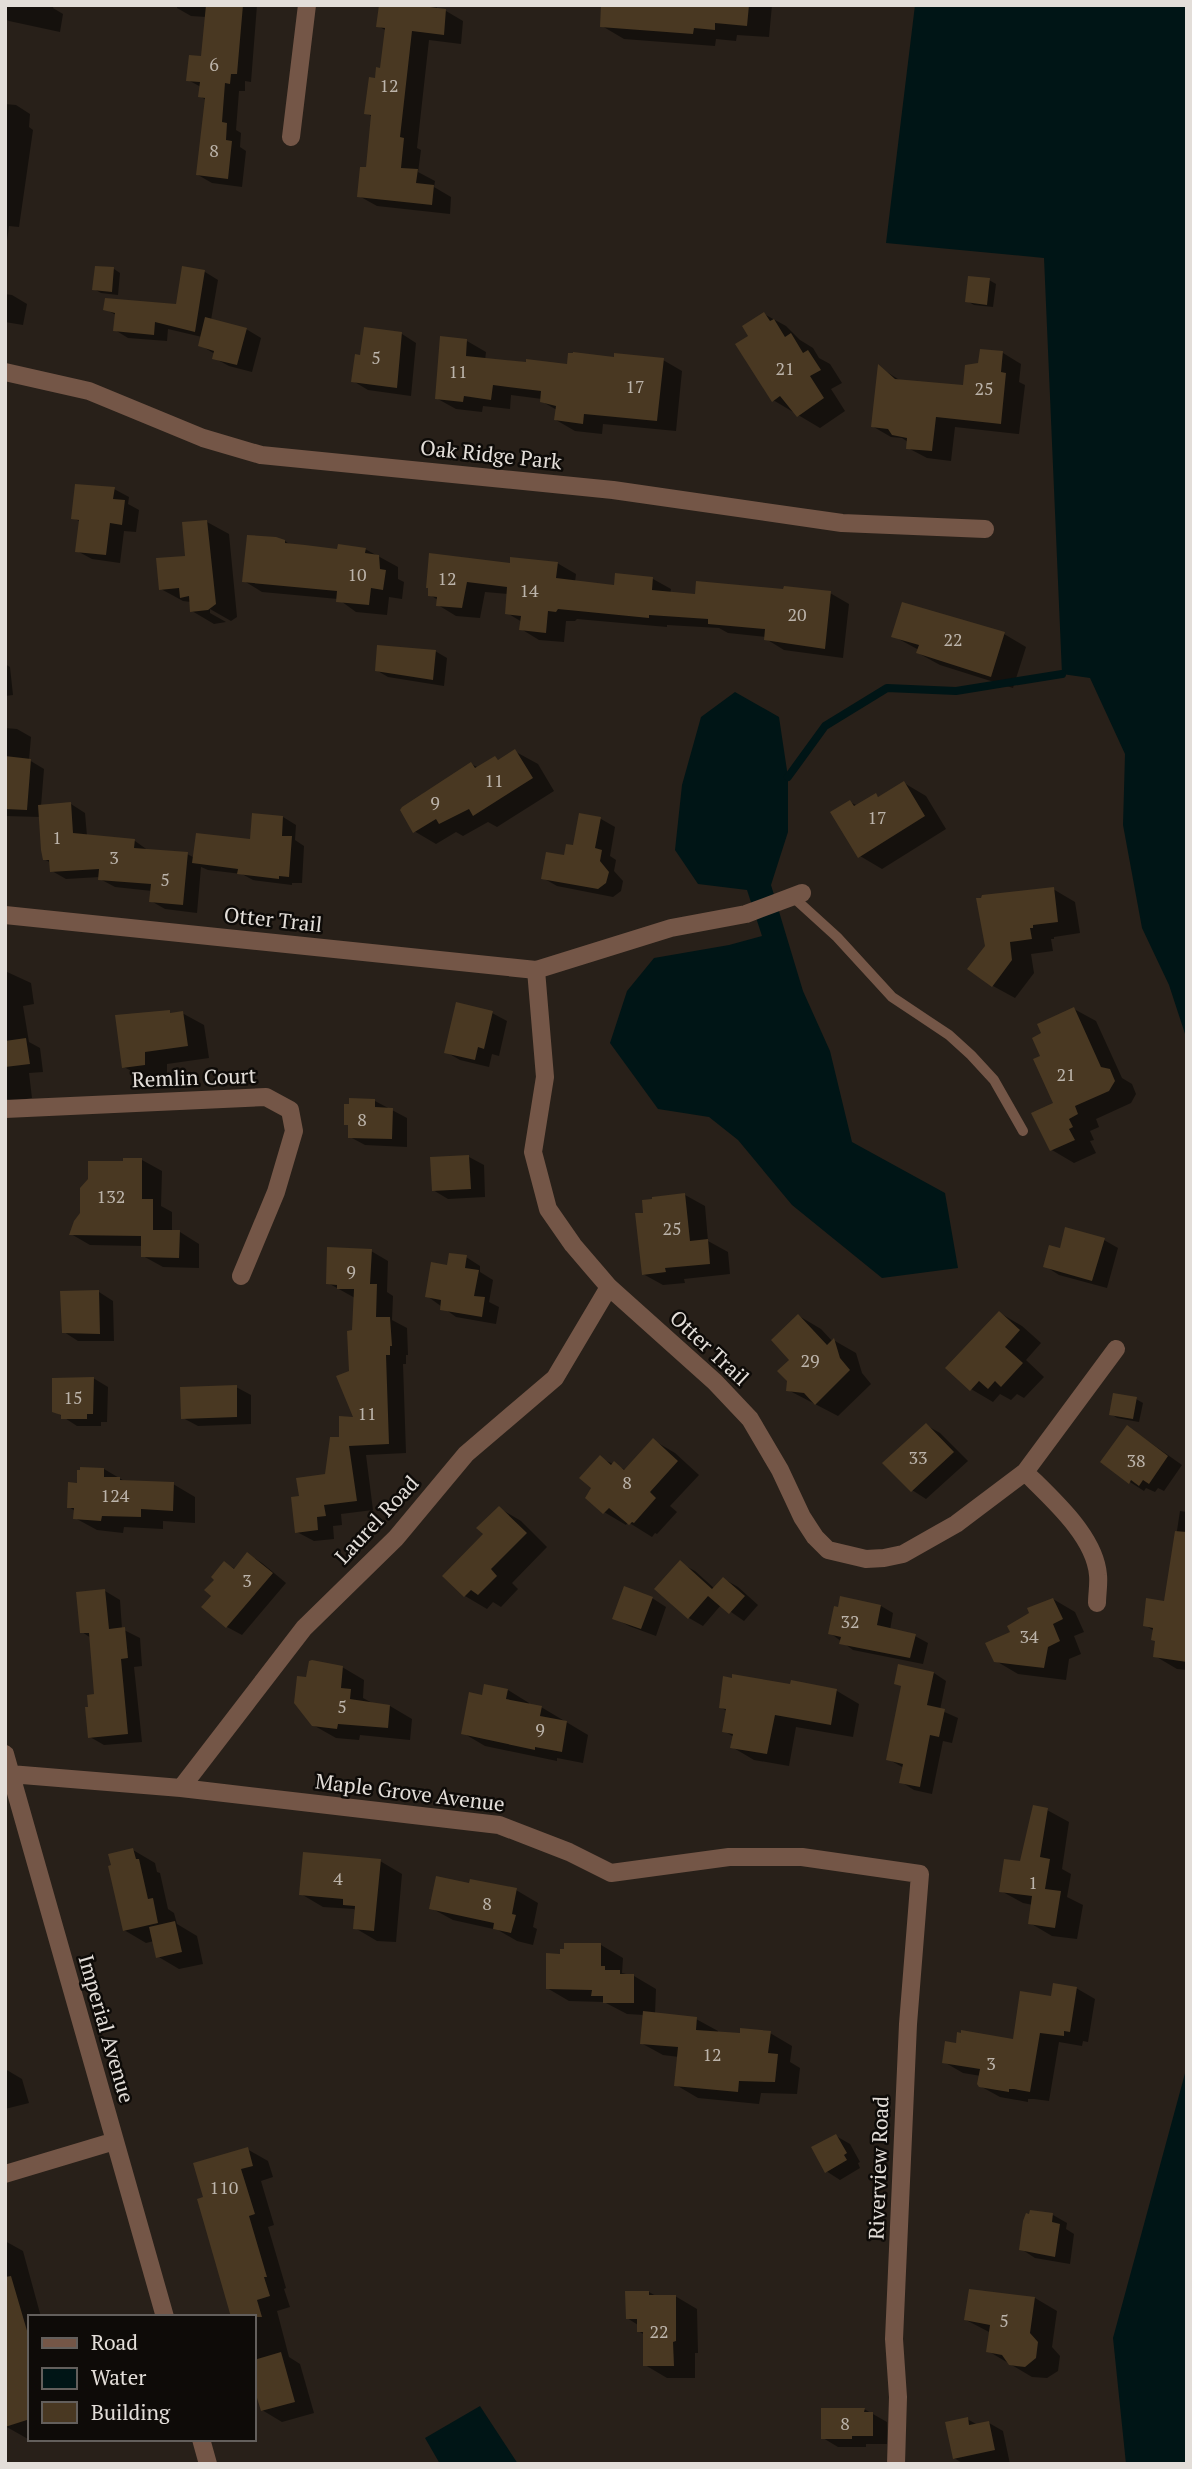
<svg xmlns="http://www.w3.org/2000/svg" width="1192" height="2469" font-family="'PT Serif',serif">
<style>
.water{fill:#001516}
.shadow{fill:#0007}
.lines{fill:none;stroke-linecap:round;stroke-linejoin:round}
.stream{stroke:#001516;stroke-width:8}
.building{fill:#493822}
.lane{stroke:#745647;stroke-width:10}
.street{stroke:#745647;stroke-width:18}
.labels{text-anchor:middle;stroke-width:5;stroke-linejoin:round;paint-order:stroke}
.number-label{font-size:18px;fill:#bcb4ab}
.street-label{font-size:21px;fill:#e3ded9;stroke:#0e0b08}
</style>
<rect width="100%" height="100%" fill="#282019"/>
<path class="water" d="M915 5H1187V1040L1169 985 1142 928 1123 825 1125 754 1090 678 1062 674 1044 258 886 243Z
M735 692 779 717 788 777V832L771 885 803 991 830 1051 852 1142 945 1193 958 1268 882 1278 792 1205 738 1140 709 1117 658 1109 610 1043 627 991 654 958 729 945 762 936 747 890 698 884 675 850 682 785 701 717Z
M1187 2066V2464H1126L1113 2338Z
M480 2406 518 2464H440L425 2438Z"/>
<path class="shadow" d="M5 5H54L53 8 63 14 60 32 9 21 5 19Z
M177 5H257L251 82 245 81V91H239L236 130 241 133 240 147 246 151 242 187 212 183 198 175 206 100 200 96 201 87 188 80 203 58 206 17 191 16 177 8Z
M380 5H437V10L446 11 463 21 461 44 429 40 417 148 421 150 418 172 435 181 434 187 451 197 450 214 377 206 359 196 368 169 373 117 366 113 382 70 387 31 378 26Z
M603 5H772L769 37 737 35 736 41 716 39 715 46 624 39 602 26Z
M5 104 16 105 30 114 29 127 33 130 19 227 9 226 6 248Z
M184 268 205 272 218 280 211 320 246 329 261 338 252 372 229 366 214 358 215 354 200 345 202 337 168 329 167 341 128 338 115 330 116 315 105 309 177 306Z
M114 269 120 273 118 295 101 293 94 289Z
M989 280 996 284 993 307 974 305 967 301Z
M5 294 12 295 27 304 23 325 5 322Z
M764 314 786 326 800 340 813 348 819 358 830 364 842 383 831 389 845 411 820 428 773 400 750 336Z
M366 329 402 334 416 343 411 396 368 390 353 381 362 357Z
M467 341 486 352 485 360 568 366 616 358 663 360 682 371 676 431 603 424 602 434 575 431 556 420 557 410 541 401 542 399 511 395 510 409 483 406 482 412 456 409 436 398Z
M1003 353 1021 364 1019 382 1025 385 1019 434 955 427 951 461 927 458 908 448V442L902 438 891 437 872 426 879 367 901 381 965 387 980 365Z
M114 489 129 497 128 504 139 510 136 532 124 531 120 563 92 559 77 551 81 522 73 518Z
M207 522 229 534 237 617 231 621 210 609V613L226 622 214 624 192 611 191 602 183 601 161 589 187 557Z
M285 541 292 546 339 551 365 549 398 567V579L404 582 402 599 389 597 387 615 356 612 338 599 262 592 244 581Z
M557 563 576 574 575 582 616 587 653 579 671 589 670 594 696 596 830 593 849 604 843 658 784 650 766 639V637L728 633 719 628 667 625V627L577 619 575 621H566L564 642 539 640 521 629 522 622 507 613 508 594 485 592 480 618 456 616 438 605V600L430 595 512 565Z
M1004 634 1026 647 1013 688 940 665 918 653 919 650 893 636Z
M435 651 447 658 444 686 388 677 376 670Z
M5 664 10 667 13 695 5 696Z
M5 728 17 729 31 737 29 760 44 769 41 806 71 804 85 813 87 836 135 841 149 851 187 854 195 858 252 841 283 817 296 825 295 840 304 846 302 883H292V885L253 880 242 874 208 870 201 867 197 913 165 909 151 901 152 891 115 887 100 879V877L66 879 52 871 51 863 44 859 40 817 5 816Z
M516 752 538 764 554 791 497 827 488 822 463 836 456 832 436 844 414 831 424 793 471 764 479 768 495 758 500 761Z
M904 783 926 796 946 829 882 869 860 856 850 802 858 806 876 795 880 798Z
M581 815 601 819 615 827 610 856 616 860 614 871 623 881 621 891 613 897 557 886 543 878 574 847Z
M1053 889 1075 902 1080 933 1054 937V939H1051L1053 951 1031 954 1034 973 1015 998 993 986 987 946Z
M5 971 31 983 34 1004 23 1006 29 1042 40 1048 43 1072 29 1073 32 1098 10 1101 5 1098Z
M1074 1009 1096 1021 1122 1078 1132 1084 1136 1094 1131 1103 1096 1119 1099 1127 1090 1131 1094 1140 1090 1141 1096 1153 1074 1163 1052 1150 1055 1104 1043 1057Z
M182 1013 204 1025 209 1058 167 1064V1077L146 1079 124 1067Z
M492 1013 507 1021 499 1056 492 1054 489 1067 460 1060 446 1052Z
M375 1101 407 1118V1147L365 1145 350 1137Z
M469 1157 484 1165 485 1197 448 1199 433 1190Z
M142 1160 162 1171 161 1206 172 1212V1232H180L199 1244V1268L163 1267 143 1256V1246L90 1245 71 1234 81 1213 90 1180V1163Z
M685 1195 705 1206 708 1241 728 1252 730 1274 684 1279 685 1283 663 1285 643 1274 645 1214Z
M1104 1240 1118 1248 1107 1288 1059 1275 1045 1266 1061 1250Z
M371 1251 388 1261 387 1292 393 1296 392 1320 407 1328 408 1355H406V1364H403L406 1453 366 1455 373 1510 341 1514 342 1525 333 1526 334 1539 314 1541 297 1532 301 1497 326 1475 341 1439 356 1418 350 1372 355 1298 328 1283Z
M466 1257 480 1266V1272L493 1280 489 1302 499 1307 496 1324 456 1317 427 1296 448 1267Z
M99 1292 113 1301 114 1341H78L64 1332Z
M1000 1313 1022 1326 1041 1343 1026 1360 1044 1377 1024 1398 1017 1394 1011 1400 1000 1394 993 1402 971 1389Z
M799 1316 821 1329 833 1342 835 1341 856 1353 862 1373 871 1384 838 1416 788 1390Z
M93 1378 108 1387 107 1422H101V1426H77L54 1411Z
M236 1387 251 1395V1424L198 1426 183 1418Z
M1136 1399 1143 1403 1139 1422 1117 1418 1111 1414Z
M926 1425 940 1433 968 1461 926 1499 912 1490Z
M1128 1427 1182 1465 1164 1491 1158 1488 1155 1492 1146 1488 1144 1491 1130 1482Z
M653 1440 675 1453 699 1475 670 1506 677 1512 657 1534 655 1533 652 1537 628 1522 626 1525 604 1512 593 1488 600 1458 626 1470Z
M104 1469 126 1482 173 1484 195 1497V1523L163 1521V1529L124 1527 123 1533 97 1530 75 1518V1511L69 1507 79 1485Z
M499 1508 521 1521 547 1547 512 1583 518 1589 501 1607 493 1602 487 1609 465 1596 485 1534Z
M1180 1511 1187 1512V1670L1177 1669 1155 1656 1157 1642 1154 1631 1145 1625 1166 1603Z
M248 1554 262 1563 286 1583 242 1635 227 1627 204 1607 213 1595 216 1579 225 1563 235 1569Z
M680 1563 695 1571 715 1589 724 1579 738 1587 758 1605 744 1621 721 1605 703 1626 689 1618Z
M105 1591 120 1600 122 1629 140 1638 142 1666 134 1667 142 1742 104 1745 90 1737 96 1696 91 1638 82 1632Z
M652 1598 666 1607 656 1636 629 1626 614 1618Z
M1053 1599 1075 1612 1084 1632 1074 1636 1081 1654 1069 1659 1066 1680 1018 1674 996 1661 1012 1632Z
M881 1606 893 1613 890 1630 915 1636 928 1643 923 1664 853 1650 830 1633Z
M342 1667 364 1680 363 1698 374 1704 390 1706 412 1719 410 1740 360 1735 359 1740 336 1738 313 1725 308 1679Z
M934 1673 946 1681 940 1710 958 1718 952 1743 943 1741 932 1794 914 1790 901 1782 904 1768 888 1759 903 1687Z
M792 1682 837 1691 859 1704 853 1737 796 1727 789 1766 754 1760 732 1747 734 1737 724 1731 727 1711 720 1707 791 1686Z
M508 1690 529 1703V1705L541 1707 588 1735 583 1763 557 1758V1761L485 1746 463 1733 483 1697Z
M1047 1810 1069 1822 1062 1869 1071 1874 1067 1897 1083 1905 1077 1939 1052 1936 1030 1923 1033 1905 1023 1903 1001 1891 1021 1863Z
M133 1850 155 1863 157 1872 160 1873 168 1909 174 1913 177 1924 197 1936 203 1964 179 1969 157 1956 154 1941 146 1943 124 1930Z
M380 1861 402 1874 396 1942 377 1941 355 1928 356 1911 354 1909 323 1907 301 1894Z
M470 1885 516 1890 538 1903 533 1927 537 1929 533 1945 517 1941 498 1930 453 1920 431 1908Z
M601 1945 623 1958 622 1973 634 1976 656 1989 655 2014 696 2019 718 2031V2034L770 2033 792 2046 790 2062 800 2068 797 2094 761 2093 759 2104 698 2098 676 2085 679 2057 663 2055 641 2043 644 2015 627 2014 604 2002 569 2001 547 1988 561 1955Z
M1076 1988 1095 1999 1088 2042 1083 2041 1082 2046 1059 2042 1049 2101 1034 2099H1028V2102L1000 2097 980 2086 981 2076 963 2073 944 2062 1014 2041 1053 1998Z
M5 2069 22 2079 29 2103 5 2109Z
M836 2136 850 2144 860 2162 858 2163 860 2168 840 2180 826 2171Z
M247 2149 268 2161 273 2177 261 2181 274 2225 268 2227 286 2288 284 2289 290 2307 277 2311 289 2357 300 2364 314 2413 282 2422 262 2410 254 2382V2317L205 2199Z
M1053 2215 1067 2223 1066 2229 1074 2234 1070 2264 1035 2258 1021 2249Z
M5 2241 23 2251 41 2317H30V2438L28 2439 5 2426Z
M649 2292 656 2296H675L697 2309 698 2353H695V2378H667L645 2365V2335L638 2331V2325L627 2318Z
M1035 2298 1057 2311 1052 2347 1060 2356 1058 2371 1047 2378 1032 2377 988 2351 991 2333 966 2320Z
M864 2409 887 2422V2444H866V2447H838L823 2438Z
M967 2419 978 2425 989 2423 1003 2431 1010 2464H964L954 2458Z"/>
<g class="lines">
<path class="stream" d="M788 777 825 726 887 688 956 691 1062 674"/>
</g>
<path class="building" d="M206 5H243L237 74H231L230 84 225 83 222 122 227 123 226 140 232 141 228 179 196 175 205 98 198 97 200 82 186 81 189 55 201 56Z
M379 5H414L446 9 444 35 412 31 400 137 404 138 401 168 418 169 416 183 434 185 432 205 357 197 360 167H366L371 115 364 114 369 77 375 78 376 67 380 68 385 28 376 27Z
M601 5H749L747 26 715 23V30L694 28 693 34 600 27Z
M95 266 114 267 112 292 92 290Z
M182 266 205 270 195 332 155 322 154 335 113 331 115 313 103 310 105 298 176 304Z
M968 276 990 278 987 305 965 302Z
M764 312 770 321 774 319 785 337 791 333 803 353 808 350 821 370 810 376 824 398 797 417 780 396 772 402 735 344 748 336 742 326Z
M205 317 247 328 237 365 212 359 214 351 198 346Z
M364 327 402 332 397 388 351 382 355 354 360 355Z
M440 336 467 339 466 356 526 362V359L567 364 568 353H573V352L614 357V353L664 358 657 421 584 414 583 424 554 420 556 406 540 402 541 391 493 385 491 400 464 396 463 402 435 399Z
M980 349 1003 351 1001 372 1006 373 1001 424 936 417 932 451 906 449 907 438 892 435 888 429 871 427 878 364 895 379 963 385 965 365 978 363Z
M75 484 115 487 113 499 125 500 122 525 110 523 106 555 75 552 79 520 71 519Z
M207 520 216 604 208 610 190 612 189 596 180 598 179 588 159 590 156 558 185 556 182 522Z
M247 535 276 537 285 540V543L305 545 337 549 338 544 366 548 365 553 379 555 380 569 386 570 383 590 371 588 369 605 336 602 337 591 242 582Z
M429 553 510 563V557L558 562 556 578 614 585 615 573 653 577 652 590 695 594 696 581 783 589 784 586 831 591 825 649 764 640 765 629 708 624V619L649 615V618L558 609 556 612 548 611 546 633 519 630 521 616 505 614 507 587 467 582 462 608 436 606 437 597 428 596V588H426Z
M902 602 1005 632 991 677 916 653 919 645 891 637Z
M377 645 436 650 433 680 375 671Z
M515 749 533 778 473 816 469 809 439 824 436 819 413 833 400 810 402 807 471 762 475 768 495 756 498 760Z
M5 756 31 759 27 810 5 809Z
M904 781 925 816 858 858 830 812 850 800 854 806 876 793 878 797Z
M71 802 73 833 135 839 134 848 188 852 183 905 149 902 151 884 98 880 99 869 50 872 49 860H43L41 850 38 805Z
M252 813 283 816 282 836H292L289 877 279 876V879L254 876 237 874 238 869 192 863 196 833 250 839Z
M579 813 601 817 595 848 602 850 600 861 609 872 606 883 598 889 541 879 546 852 564 855 566 844 573 845Z
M1054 887 1058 922 1033 925V928H1030L1032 939 1010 942 1012 960 992 987 967 969 985 946 976 898H981L982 895Z
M456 1002 493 1011 484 1049 478 1047 475 1060 444 1053Z
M1074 1007 1101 1067 1110 1069 1115 1081 1109 1091 1075 1106 1078 1114 1069 1119 1073 1127 1069 1129 1075 1140 1050 1151 1031 1113 1053 1103 1033 1059 1040 1056 1032 1038 1041 1033 1037 1024Z
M170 1010V1013L183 1011 188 1046 145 1052V1065L122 1068 115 1015Z
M26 1038 30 1064 5 1067V1041Z
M349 1098 375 1099V1107L393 1108 392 1139 348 1138V1125H344V1104H349Z
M469 1155 471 1189 432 1191 430 1157Z
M123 1158H142V1199H153V1230H180L179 1258 141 1257V1236L69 1235 74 1221 80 1213V1188L88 1179V1161H123Z
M685 1193 690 1241 708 1239 710 1264 665 1268 666 1272 642 1275 635 1213H643L642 1200 652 1199V1197Z
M1065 1227 1105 1238 1092 1281 1043 1267 1049 1245 1060 1248Z
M327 1247 372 1249 370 1284H377L376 1317H390L392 1346H390V1355H386L389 1444 349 1446 357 1501 324 1505 326 1516 317 1517 318 1530 295 1533 291 1497 299 1496 296 1478 325 1474 330 1437H339V1416L353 1417 336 1376 349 1371 347 1331 352 1330 354 1289H337V1285L326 1284Z
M449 1253 467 1255 465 1268 479 1270 474 1296 485 1297 482 1317 440 1310 441 1300 425 1297 431 1262 447 1265Z
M99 1290 100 1334 62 1333 60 1291Z
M999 1311 1020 1330 1005 1347 1023 1363 1001 1387 995 1381 988 1389 979 1381 970 1391 945 1368Z
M798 1314 827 1345 834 1338 840 1358 850 1370 815 1405 804 1393 786 1391 787 1381 777 1371 789 1360 771 1340Z
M94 1377 93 1414H87V1419H61V1415L52 1412V1378Z
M237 1385V1417L181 1419 180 1387Z
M1113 1393 1137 1397 1133 1419 1109 1415Z
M926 1423 954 1452 911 1492 882 1463Z
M1127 1425 1168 1456 1149 1484 1143 1480 1139 1486 1131 1480 1129 1484 1100 1462Z
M653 1438 678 1461 650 1492 656 1498 634 1523 632 1522 629 1525 609 1508 603 1514 585 1498 591 1488 579 1478 600 1455 611 1465 614 1461 624 1470Z
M80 1467 104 1468V1477H120V1480L174 1482 173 1511 141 1509V1517L102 1516 101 1521 73 1519 74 1508H67L68 1482 77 1483V1470H80Z
M499 1506 527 1533 491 1569 497 1576 478 1595 471 1590 464 1597 442 1576 483 1534 476 1528Z
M1175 1531 1187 1532V1662L1153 1657 1155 1641 1151 1640 1153 1628 1143 1626 1146 1598 1164 1601Z
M247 1552 273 1573 226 1628 201 1607 211 1596 204 1590 214 1580 211 1577 224 1561 234 1569Z
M680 1560 712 1589 723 1577 745 1596 729 1614 708 1596 688 1619 654 1589Z
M624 1586 653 1597 641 1629 612 1619Z
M105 1589 109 1629 125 1627 128 1658 121 1659 128 1734 88 1738 85 1707H88L87 1695 94 1694 89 1633H80L76 1592Z
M840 1596 881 1605 877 1625 916 1634 910 1658 839 1644 841 1637 828 1634 834 1606 838 1607Z
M1053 1598 1063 1619 1053 1624 1060 1641 1048 1647 1044 1668 994 1662 985 1643 1010 1632 1007 1626 1029 1613 1027 1608Z
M312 1660 343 1666 341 1688 351 1689 350 1699 390 1705 388 1728 338 1724 337 1729 312 1726 294 1703 297 1676 306 1677 309 1661Z
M898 1664 934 1672 927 1705 945 1709 939 1737 930 1735 920 1787 899 1783 903 1764 886 1760 901 1686 894 1684Z
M732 1674 790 1684 791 1680 837 1689 831 1725 775 1715 767 1754 730 1748 733 1734 722 1732 726 1709 719 1708 723 1676 732 1678Z
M484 1684 508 1689 506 1699 542 1706 540 1716 567 1721 562 1752 535 1747V1750L461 1734 469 1692 482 1695Z
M1033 1805 1048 1808 1040 1857 1050 1859 1045 1889 1061 1891 1055 1928 1028 1924 1032 1896 999 1892 1004 1859 1020 1861Z
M133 1848 136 1859H139L148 1899 153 1898 158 1923 123 1931 108 1866 111 1865 108 1854Z
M303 1852 381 1859 374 1931 353 1929 355 1906 343 1905V1899L299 1895Z
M436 1876 469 1883 470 1879 517 1888 512 1914 516 1915 511 1933 493 1929 494 1923 429 1909Z
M175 1921 182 1952 156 1958 149 1927Z
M564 1943H601V1966H605V1970H620V1974H634V2003H603V1996H591L592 1990 546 1989V1953L560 1954V1949H564Z
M1053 1983 1077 1987 1070 2032 1064 2031V2036L1040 2033 1030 2092 1014 2089H1009V2092L979 2087 977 2084 980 2069 942 2063 945 2041 956 2043 957 2032 961 2033V2030L1013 2039 1020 1991 1051 1996Z
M643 2011 697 2017 696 2030 740 2033V2028L771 2031 768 2053 778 2054 775 2082 739 2081 738 2092 674 2086 678 2047 640 2044Z
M836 2134 847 2153 844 2155 847 2160 825 2173 811 2147Z
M248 2147 253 2166 241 2169 255 2214 249 2216 267 2277H264L270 2296 257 2300 262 2317H231L197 2199 203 2197 193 2163Z
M1030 2210 1053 2213 1052 2222 1060 2224 1055 2257 1019 2250 1023 2221 1026 2213 1029 2214Z
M11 2276 30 2341V2419L5 2427V2277Z
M969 2289 1035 2297 1030 2333 1038 2342 1036 2358 1025 2367 1009 2365 1002 2355 986 2352 990 2325 964 2320Z
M625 2291H649V2295H676V2341L673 2342 674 2366H643V2332H637V2319H626Z
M281 2352 295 2402 261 2411 254 2388V2360Z
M821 2408H865L864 2412H873V2436H852V2439H821Z
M968 2417 969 2425 989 2421 995 2450 953 2459 945 2422Z"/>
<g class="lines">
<path class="lane" d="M793 897 837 937 892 997 949 1035 971 1055 994 1080 1023 1131"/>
<path class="street" d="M291 137 307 5
M5 372 89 391 203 438 261 455 613 490 842 523 985 529
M5 915 536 970 671 928 746 914 802 893
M536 970 545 1077 533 1152 548 1209 573 1245 609 1287 715 1382 750 1419 780 1470 802 1517 815 1537 828 1550 866 1559 884 1558 903 1554 956 1524 1025 1472 1116 1349
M5 1109 266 1097 290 1110 294 1131 276 1192 241 1276
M1025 1472C1051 1498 1095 1536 1098 1575 1099 1584 1097 1594 1097 1603
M5 1754 165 2317
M10 1774 181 1788 499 1825 569 1852 611 1873 729 1857H802L920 1874 908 2024 894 2339 898 2397 896 2464
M181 1788 304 1628 396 1538 466 1454 555 1378 609 1287
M5 2174 115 2141
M201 2439 208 2464"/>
</g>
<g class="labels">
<g class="number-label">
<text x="214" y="71">6</text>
<text x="389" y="92">12</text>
<text x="214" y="157">8</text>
<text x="376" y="364">5</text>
<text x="785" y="375">21</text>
<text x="458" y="378">11</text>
<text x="635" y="393">17</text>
<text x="984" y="395">25</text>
<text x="357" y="581">10</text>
<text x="447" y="585">12</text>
<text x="529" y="597">14</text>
<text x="797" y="621">20</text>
<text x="953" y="646">22</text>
<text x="494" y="787">11</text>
<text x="435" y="809">9</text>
<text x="877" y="824">17</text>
<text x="57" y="844">1</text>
<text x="114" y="864">3</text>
<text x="165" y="886">5</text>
<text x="1066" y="1081">21</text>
<text x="362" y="1126">8</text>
<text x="111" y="1203">132</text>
<text x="672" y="1235">25</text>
<text x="351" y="1278">9</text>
<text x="810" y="1367">29</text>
<text x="73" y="1404">15</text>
<text x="367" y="1420">11</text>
<text x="918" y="1464">33</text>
<text x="1136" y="1467">38</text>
<text x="627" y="1489">8</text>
<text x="115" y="1502">124</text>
<text x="247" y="1587">3</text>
<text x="850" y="1628">32</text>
<text x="1029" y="1643">34</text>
<text x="342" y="1713">5</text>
<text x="540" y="1736">9</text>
<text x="338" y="1885">4</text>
<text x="1033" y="1889">1</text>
<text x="487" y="1910">8</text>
<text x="712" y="2061">12</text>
<text x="991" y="2070">3</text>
<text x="224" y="2194">110</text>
<text x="1004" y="2327">5</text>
<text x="659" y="2338">22</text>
<text x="845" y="2430">8</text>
</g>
<g class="street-label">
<text transform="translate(491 455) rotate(6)" y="7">Oak Ridge Park</text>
<text transform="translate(273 920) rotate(6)" y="7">Otter Trail</text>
<text transform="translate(194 1078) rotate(-2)" y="7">Remlin Court</text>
<text transform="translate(709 1348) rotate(43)" y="7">Otter Trail</text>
<text transform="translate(377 1520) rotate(-47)" y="7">Laurel Road</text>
<text transform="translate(410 1793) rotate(7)" y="7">Maple Grove Avenue</text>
<text transform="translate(106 2029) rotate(74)" y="7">Imperial Avenue</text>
<text transform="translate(879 2168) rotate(-88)" y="7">Riverview Road</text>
</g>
</g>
<rect width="1192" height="2469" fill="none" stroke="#e3ded9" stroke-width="14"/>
<rect x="28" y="2315" width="228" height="126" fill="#0e0b08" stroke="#635f5c" stroke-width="2"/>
<rect x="42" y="2338" width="35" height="10" fill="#745647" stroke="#635f5c" stroke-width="2"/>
<text x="91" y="2350" font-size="21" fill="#e3ded9">Road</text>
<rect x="42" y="2368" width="35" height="21" fill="#001516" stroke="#635f5c" stroke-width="2"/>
<text x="91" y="2385" font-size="21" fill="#e3ded9">Water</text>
<rect x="42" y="2402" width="35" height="21" fill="#493822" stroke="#635f5c" stroke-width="2"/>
<text x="91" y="2420" font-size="21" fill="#e3ded9">Building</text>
</svg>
